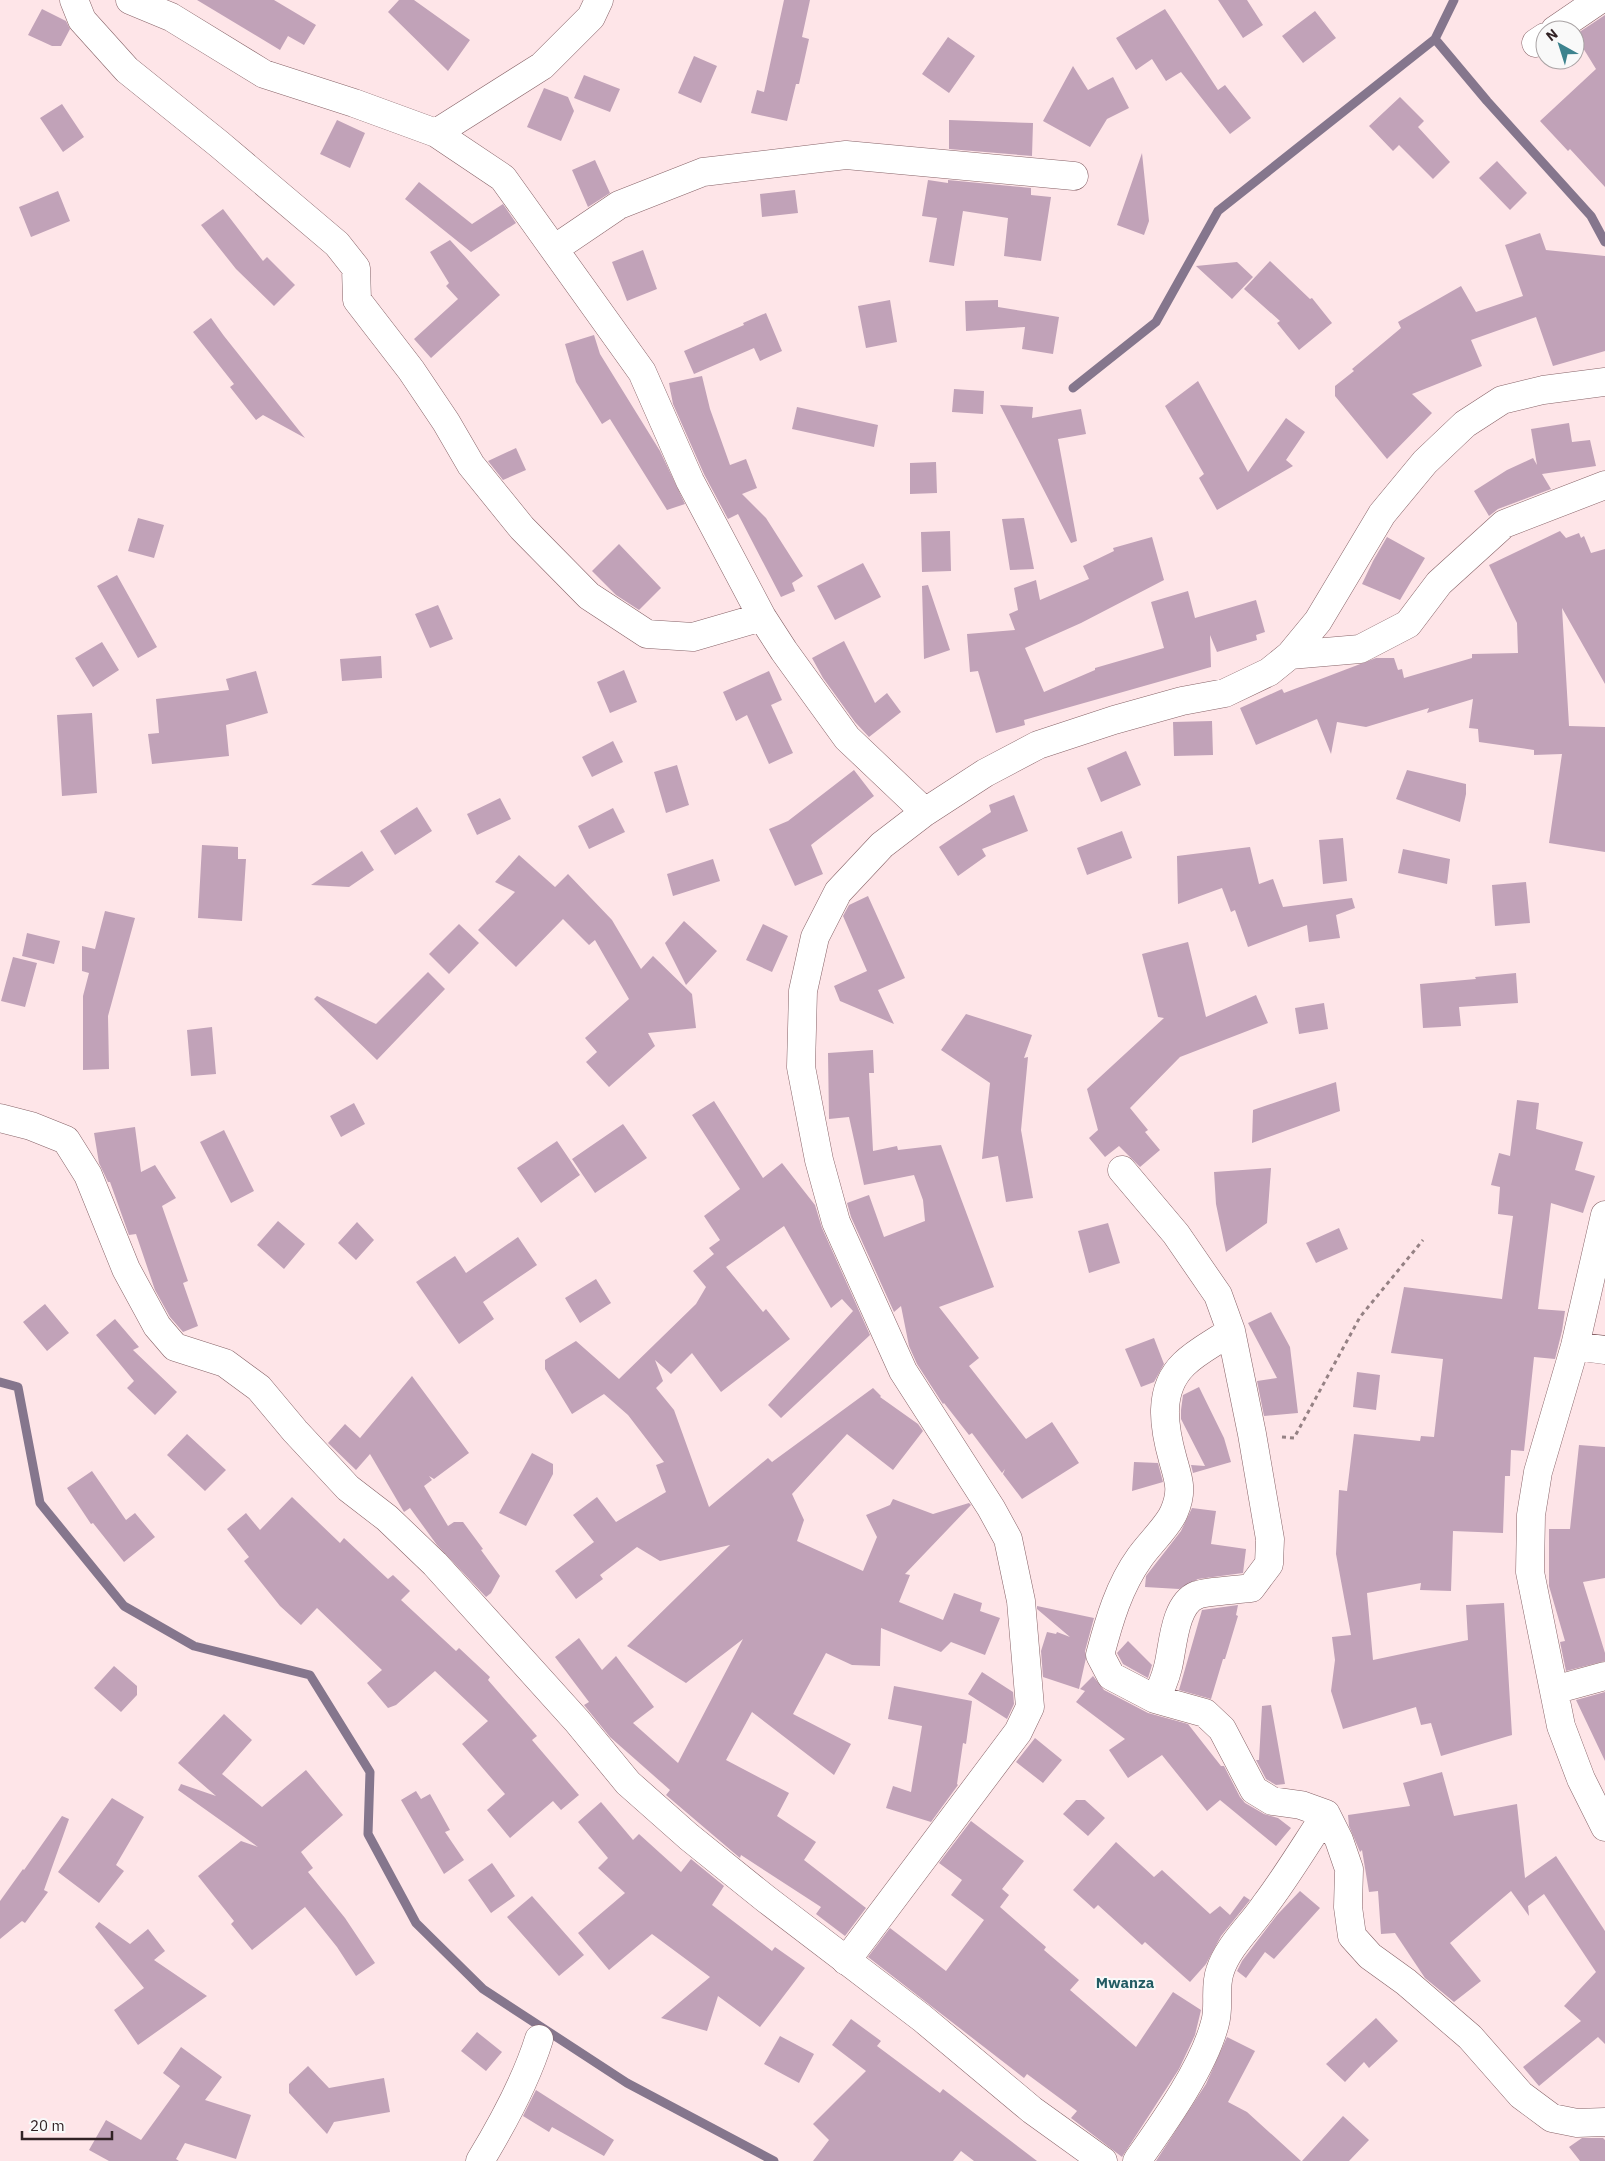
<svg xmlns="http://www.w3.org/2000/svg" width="1605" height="2161" font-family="'IBM Plex Sans',sans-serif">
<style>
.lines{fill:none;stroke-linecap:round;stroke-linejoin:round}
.stream{stroke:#85768d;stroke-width:9}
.building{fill:#c1a2b8}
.street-casing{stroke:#876368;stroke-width:29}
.secondary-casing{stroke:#876368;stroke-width:29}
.path{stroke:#958184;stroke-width:3;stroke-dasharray:4 4;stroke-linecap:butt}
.street{stroke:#fff;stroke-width:28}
.secondary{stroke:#fff;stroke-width:28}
.labels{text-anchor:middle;stroke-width:4;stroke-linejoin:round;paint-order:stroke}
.neighbourhood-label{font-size:15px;font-weight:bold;fill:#225b63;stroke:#f9f9f9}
</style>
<rect width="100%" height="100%" fill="#fee5e8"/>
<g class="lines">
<path class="stream" d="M1435 39 1487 101 1591 216 1605 242
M1073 388 1156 322 1218 211 1435 39 1454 0
M0 1382 18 1387 40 1503 124 1606 194 1646 310 1675 370 1772 368 1834 416 1923 483 1989 627 2083 774 2161"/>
</g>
<path class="building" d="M197 0H274L316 25 304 45 288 36 280 50Z
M399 0H414L470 40 448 71 388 12Z
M784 0H810L802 37 809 39 799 84H796L787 121 751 113 757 90 764 92Z
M1218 0H1247L1263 25 1243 38Z
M42 9 66 21 70 29 61 46H52L28 35Z
M1165 9 1218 90 1225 85 1251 118 1230 134 1181 72 1166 81 1152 59 1136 70 1116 38Z
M1315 11 1336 38 1303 63 1282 36Z
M1605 15V187L1570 149 1568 151 1540 121 1596 69 1575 35Z
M948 37 975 56 949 93 922 74Z
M694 56 717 66 701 103 678 93Z
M1073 66 1088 90 1113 77 1129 108 1107 119 1090 147 1043 121Z
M584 75 620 89 610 112 574 98Z
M544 88 568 97 574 111 561 141 527 127Z
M1400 97 1424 121 1418 127 1450 162 1433 179 1399 145 1393 151 1369 126Z
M62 104 84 137 63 152 40 118Z
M337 120 365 133 350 168 320 154Z
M949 120 1033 123 1032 156 949 149Z
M1142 153 1149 221 1144 235 1117 225Z
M595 160 610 193 588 207 572 170Z
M1497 161 1527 193 1510 210 1479 178Z
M928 180 948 183V180L1031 188V195L1051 197 1041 261 1004 256 1008 218 963 211 954 266 929 262 937 218 922 216Z
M419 182 472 224 503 204 516 223 471 252 405 199Z
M795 190 798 213 762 217 760 194Z
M58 191 70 221 31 237 19 207Z
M223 209 263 261 267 257 295 285 274 306 236 269 201 225Z
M1540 233 1546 250 1605 256V351L1553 366 1536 317 1471 340 1482 366 1412 394 1432 413 1387 459 1335 396V386L1354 371 1352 369 1401 328 1398 322 1461 286 1476 312 1523 296 1505 245Z
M450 240 500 295 431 358 414 339 458 299 446 286 449 283 430 252Z
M643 250 657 289 627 301 612 262Z
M1270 261 1310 299 1312 298 1332 323 1299 350 1277 323 1280 321 1244 289Z
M1237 262 1253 277 1232 299 1196 266Z
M890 300 897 342 866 348 858 306Z
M998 300V307L1059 317 1053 354 1022 349 1025 327 966 331 965 301Z
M766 313 782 351 760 361 754 348 694 374 684 351 744 325 743 323Z
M211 318 224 336 305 438 263 415 256 420 230 387 234 384 193 332Z
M594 335 600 354 660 451 685 504 667 510 610 419 602 424 576 382 565 344Z
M702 376 710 409 730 465 746 459 757 488 742 494 766 518 803 576 792 583 795 591 781 597 738 514 728 519 704 474 673 404 669 383Z
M1198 381 1248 472 1286 418 1305 432 1286 460 1293 466 1217 510 1199 478 1204 474 1165 406Z
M954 389 984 391 983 414 952 412Z
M1000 405 1033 407 1032 418 1081 409 1086 434 1058 439 1077 541 1071 543Z
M797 407 878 425 874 447 792 429Z
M1569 423 1572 442 1590 440 1596 466 1542 474 1551 489 1498 509 1489 516 1474 491 1507 470 1533 458 1537 465 1531 429Z
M516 448 526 470 503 480 488 461Z
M936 462 937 493 910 494V463Z
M138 518 164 525 154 558 128 551Z
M1024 518 1034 569 1010 570 1002 519Z
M950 531 951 571 922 572 921 532Z
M1560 531 1566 538 1579 533 1581 538 1584 536 1591 553 1605 549V684L1562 608 1569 726 1605 727V852L1549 843 1562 754 1534 755V750L1479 742 1478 729 1469 728 1473 699 1427 713 1429 708 1366 727 1337 722 1331 754 1317 719 1256 745 1240 708 1282 689 1284 693 1376 658H1394L1398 670 1402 669 1404 678 1472 658V654L1518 653 1517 623 1489 565Z
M1152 537 1164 580 1081 623 1025 648 1044 692 1095 670V668L1164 648 1151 602 1188 591 1195 618 1256 600 1265 632 1256 635 1257 640 1217 652 1210 635 1211 667 1024 720 1025 725 996 733 978 671 970 672 967 634 1015 630 1009 614 1018 610 1014 588 1036 580 1040 600 1089 579 1083 566 1114 551 1113 548Z
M1387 537 1425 558 1400 600 1362 584 1373 561Z
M619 544 661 588 639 610 616 595 592 571Z
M863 563 881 597 835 620 817 586Z
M117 575 157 647 138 658 97 586Z
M928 585 950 650 924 659 922 586Z
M438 605 453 639 430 648 415 614Z
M844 641 875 703 887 693 901 712 869 737 855 722 823 678 812 658Z
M102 642 119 670 93 687 75 658Z
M381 656 382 678 342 681 340 659Z
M624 670 637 702 610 713 597 682Z
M256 671 268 713 226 725 229 756 152 764 148 734 159 733 156 699 229 690 226 679Z
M769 671 782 700 771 705 793 753 769 764 747 715 736 721 723 692Z
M92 713 97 793 62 796 57 715Z
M1212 721 1213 755 1174 756 1173 722Z
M613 741 623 762 592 777 582 757Z
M1126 751 1141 785 1101 802 1087 768Z
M677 765 689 805 666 813 654 772Z
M854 770 874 796 811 845 823 874 795 886 769 829 788 821Z
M1407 770 1466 784V794L1460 822 1396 799Z
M1014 795 1028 831 982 849 986 856 958 876 939 847 991 812 989 805Z
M500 798 511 819 477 835 467 814Z
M417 807 432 831 395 855 380 831Z
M613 808 625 832 589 849 578 826Z
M1122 831 1132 858 1087 875 1077 848Z
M1343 838 1347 881 1323 884 1319 840Z
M202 845 238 847V859H246L242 921 198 918Z
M1250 847 1259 884 1273 879 1283 907 1352 898 1355 908 1336 915 1340 938 1309 942 1307 925 1248 947 1235 910 1231 912 1222 888 1178 904 1177 856Z
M1403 849 1450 859 1447 884 1398 873Z
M362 851 374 870 349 887 311 885Z
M519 855 555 887 568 874 612 920 641 969 653 956 692 994 696 1028 648 1033 655 1046 609 1087 586 1062 597 1052 585 1038 629 999 595 940 589 945 563 919 516 967 478 930 515 892 495 882Z
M713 859 720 881 673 896 667 874Z
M1526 882 1530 923 1495 926 1492 885Z
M868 896 905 978 878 990 894 1024 840 1001 834 986 867 971 843 916 849 905Z
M105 911 135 918 108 1016 109 1069 83 1070V996L89 973 82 971V946L95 949Z
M684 921 717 951 686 985 665 943Z
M459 924 479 943 449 974 429 954Z
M763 924 788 936 772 972 746 960Z
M27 933 60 941 54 964 22 956Z
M1188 942 1206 1017 1256 995 1268 1023 1180 1057 1130 1108 1148 1130 1145 1132 1160 1150 1140 1167 1119 1146 1105 1157 1089 1138 1098 1130 1087 1089 1164 1018 1158 1017 1142 954Z
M13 957 37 963 25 1007 1 1001Z
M428 972 445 989 377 1060 314 999 317 996 376 1024Z
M1516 973 1518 1003 1459 1007 1461 1026 1423 1028 1420 984 1476 979 1475 977Z
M1324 1003 1328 1029 1299 1034 1295 1008Z
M966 1014 1032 1035 1024 1058 1028 1057 1021 1130 1033 1198 1006 1202 998 1156 982 1159 990 1083 941 1050Z
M212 1027 216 1074 191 1076 187 1030Z
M873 1050 874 1073H869L873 1151 897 1146 898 1150 941 1145 994 1287 939 1307 979 1358 969 1366 1026 1439 1052 1422 1079 1463 1022 1499 1003 1474 1005 1469 1002 1473 972 1433 969 1435 944 1403 943 1404 917 1364 909 1346 901 1306 894 1312 851 1217 847 1203 869 1195 884 1237 925 1221 923 1200 914 1175 864 1185 849 1117 829 1119 828 1053Z
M1336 1082 1340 1111 1252 1143 1253 1110Z
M1517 1100 1539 1103 1536 1129 1583 1142 1575 1170 1595 1176 1583 1213 1551 1203 1538 1309 1565 1311 1562 1331 1555 1359 1534 1357 1524 1451 1511 1450 1510 1476H1505L1503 1533 1453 1531 1451 1591 1420 1590 1421 1583 1367 1593 1373 1660 1468 1640 1466 1605 1504 1603 1512 1735 1441 1756 1431 1723 1421 1725 1416 1707 1343 1729 1331 1691 1335 1660 1332 1637 1351 1635 1336 1554 1339 1490 1347 1491 1354 1434 1420 1441 1421 1436 1434 1437 1443 1359 1391 1353 1404 1287 1502 1299 1513 1216 1498 1214 1500 1187 1491 1185 1499 1153 1510 1156Z
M714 1101 763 1178 782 1163 815 1205 822 1228 870 1335 781 1418 768 1405 853 1311 842 1299 831 1308 784 1226 726 1267 763 1312 766 1309 790 1339 721 1392 692 1353 671 1374 655 1360 663 1381 656 1388 674 1410 709 1507 768 1458 772 1462 873 1388 881 1396 880 1397 918 1424 923 1431 893 1470 847 1434 792 1494 804 1520 797 1541 863 1571 877 1537 866 1515 890 1505 893 1499 933 1514 969 1503 971 1505 905 1574 910 1575 899 1602 943 1620 954 1593 982 1603 980 1611 1000 1618 985 1655 951 1642 941 1652 881 1628 880 1666 852 1665 826 1653 793 1714 851 1744 834 1775 752 1712 726 1760 789 1793 777 1816 816 1842 804 1860 866 1908 845 1936 816 1914 821 1907 741 1855 740 1858 666 1795 670 1790 610 1737 584 1705 589 1702 555 1657 579 1638 602 1670 616 1656 654 1707 633 1723 678 1763 743 1639 686 1683 627 1646 730 1545 660 1561 637 1547 600 1575 603 1579 576 1599 555 1571 594 1542 573 1515 597 1497 616 1522 666 1492 656 1465 664 1462 628 1415 604 1394 572 1414 545 1369V1360L576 1341 619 1379 696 1304 706 1287 693 1271 714 1254 709 1248 720 1240 704 1216 740 1189 692 1115Z
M354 1103 365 1124 341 1137 330 1116Z
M623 1124 647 1158 595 1193 572 1159Z
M135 1127 141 1172 155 1165 176 1198 162 1206 188 1281 183 1283 198 1326 183 1332 170 1317 155 1290 136 1234 129 1235 110 1182H108L99 1163 94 1133Z
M224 1130 254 1191 231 1203 200 1142Z
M557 1141 580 1175 541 1203 517 1168Z
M1271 1168 1267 1223 1226 1252 1216 1204 1214 1172Z
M278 1221 305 1244 284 1269 257 1245Z
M357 1222 374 1240 356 1260 338 1243Z
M1108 1223 1120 1263 1089 1273 1078 1231Z
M1339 1228 1348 1249 1316 1263 1306 1243Z
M518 1237 537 1265 483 1302 494 1319 459 1344 416 1282 455 1256 466 1273Z
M596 1279 611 1303 580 1323 565 1298Z
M45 1304 69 1333 47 1351 23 1322Z
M1271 1312 1290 1347 1298 1413 1264 1416 1257 1381 1277 1378 1248 1323Z
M115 1319 139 1347 133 1350 177 1392 155 1415 127 1388 134 1381 96 1335Z
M1154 1338 1164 1364 1154 1382 1141 1387 1125 1349Z
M1357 1372 1380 1375 1376 1410 1353 1407Z
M412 1376 469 1453 434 1479 429 1476 432 1480 424 1486 448 1526 454 1522H463L483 1549 481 1550 500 1576 491 1593 486 1597 437 1545 410 1508 404 1512 370 1454 356 1470 328 1443 345 1424 360 1438Z
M1199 1387 1224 1438 1231 1462 1193 1473 1191 1465 1205 1466 1181 1419V1410L1183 1395Z
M187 1434 226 1470 205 1491 167 1455Z
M1579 1445 1605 1447V1578L1583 1582 1605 1653V1661L1566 1671 1560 1642 1565 1641 1549 1586V1529H1570Z
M532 1453 553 1464V1474L526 1526 499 1513Z
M1134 1462 1158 1463 1163 1482 1132 1491Z
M92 1471 126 1520 135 1513 155 1537 124 1562 93 1523 91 1524 67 1488Z
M292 1497 340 1543 344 1538 388 1579 393 1575 410 1591 401 1600 456 1651 459 1648 490 1677 488 1680 537 1736 532 1740 579 1795 561 1810 553 1801 510 1838 487 1810 505 1794 462 1744 488 1721 435 1671 396 1705 388 1708 367 1683 382 1670 317 1608 301 1625 280 1606 244 1561 249 1557 227 1529 246 1513 260 1530Z
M1192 1508 1216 1511 1211 1544 1246 1549 1243 1573 1198 1579 1179 1589 1145 1587 1146 1576 1181 1531Z
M1238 1605 1236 1615 1238 1616 1225 1659H1223L1211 1699 1179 1690 1202 1610Z
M1037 1606 1094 1618 1085 1651 1086 1658 1079 1689 1043 1677 1041 1651 1047 1632 1056 1634 1057 1632 1070 1637 1037 1609Z
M1128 1641 1152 1665 1148 1678 1123 1664 1117 1653Z
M114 1666 137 1686V1695L121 1712 94 1688Z
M982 1672 1013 1692 1014 1704 1007 1719 968 1694Z
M1093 1676 1104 1690 1148 1713 1188 1724 1221 1766H1224L1240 1797 1245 1803 1264 1814 1278 1818 1291 1828 1276 1846 1220 1800 1207 1811 1162 1755 1128 1778 1109 1750 1125 1739 1076 1702 1085 1691 1080 1689Z
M894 1686 972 1701 966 1744 963 1743 957 1784 958 1785 931 1822 886 1808 893 1786 911 1792 922 1726 888 1719Z
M1605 1692V1761L1576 1700Z
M1271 1705 1285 1784 1276 1785 1266 1779 1256 1760H1259L1262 1706Z
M224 1714 252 1740 222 1774 262 1807 306 1770 343 1815 301 1852 313 1868 308 1872 345 1918 375 1963 356 1976 337 1947 305 1907 252 1950 231 1924 234 1921 198 1876 241 1841 258 1847 178 1790 181 1784 216 1796 178 1763Z
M1035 1738 1062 1760 1043 1783 1016 1762Z
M1442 1772 1454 1816 1517 1804 1525 1878 1556 1856 1605 1931V2044L1598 2037 1539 2086 1523 2067 1581 2021 1564 2006 1596 1972 1544 1894 1528 1906 1529 1916 1511 1891 1450 1943 1481 1981 1454 2002 1425 1978 1395 1933 1381 1934 1378 1891 1369 1892 1362 1850 1360 1852 1349 1826 1348 1815 1410 1806 1403 1783Z
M416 1791 421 1799 430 1794 450 1830 445 1832 464 1860 444 1874 401 1800Z
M112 1798 144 1817 116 1865 124 1871 99 1903 58 1872Z
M1076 1800H1085L1105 1818 1088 1836 1063 1814Z
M601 1802 633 1840 639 1834 681 1872 691 1859 724 1886 712 1905 772 1951 775 1947 805 1968 760 2027 718 1996 707 2031 661 2018 710 1977 652 1934 609 1970 578 1933 625 1893 598 1868 608 1858 578 1822Z
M62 1816 69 1819 44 1890 48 1892 25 1923 22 1921 0 1939V1901L23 1869 24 1870Z
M971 1821 1024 1861 1002 1889 1009 1895 1000 1907 1046 1947 1044 1950 1079 1980 1070 1990 1136 2047 1173 1992 1201 2010 1195 2035 1179 2069 1122 2157 1071 2118 1077 2111 1027 2074 1024 2078 868 1957 890 1928 946 1971 984 1920 951 1895 962 1880 939 1863Z
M1116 1842 1154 1877 1162 1870 1210 1914 1220 1906 1230 1915 1244 1896 1250 1900 1221 1936 1206 1964 1190 1982 1145 1942 1142 1945 1098 1905 1094 1909 1073 1890Z
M492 1863 515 1896 491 1913 468 1880Z
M1300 1891 1320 1908 1274 1959 1265 1952 1246 1978 1237 1971 1242 1961 1277 1915Z
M532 1896 584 1955 559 1976 507 1917Z
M99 1922 130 1944 148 1929 165 1951 154 1960 207 1996 138 2045 114 2010 144 1988 95 1927Z
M1376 2018 1398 2041 1369 2068 1364 2062 1345 2082 1326 2064Z
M851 2019 881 2041 877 2046 940 2093 943 2089 1037 2161H974L961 2151 953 2161H813L829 2140 813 2124 866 2071 832 2045Z
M477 2032 502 2052 486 2071 461 2051Z
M780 2036 814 2054 799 2083 764 2064Z
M1227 2037 1255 2051 1228 2102 1247 2112 1301 2161H1156L1206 2084Z
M181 2047 222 2077 205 2100 251 2115 236 2159 185 2143 176 2159 179 2161H109L89 2150 106 2120 141 2140 180 2086 163 2073Z
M308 2066 329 2088 384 2078 390 2112 334 2122 327 2134 289 2093V2084Z
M536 2090 614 2140 604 2156 552 2127 549 2132 523 2116Z
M1343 2116 1369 2140 1349 2161H1302Z
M1582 2138H1603L1605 2140V2161H1580L1569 2147Z"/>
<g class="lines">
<defs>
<path id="street" d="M74 0 82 20 127 70 219 144 337 244 356 268 357 300 411 370 446 422 471 465 522 528 589 596 647 634 693 637 762 617
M130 0 171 17 264 74 354 103 436 133 503 178 642 372 690 481 762 617 784 651 847 738 925 812
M1555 30 1599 0
M1536 43 1545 37
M436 133 542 66 591 17 599 0
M554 249 619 205 703 172 846 155 1074 176
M1290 655 1360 649 1408 624 1439 583 1504 524 1605 485
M1122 1170 1176 1234 1218 1295 1231 1331 1252 1434 1270 1539 1269 1564 1251 1588C1237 1590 1208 1591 1197 1595 1174 1604 1173 1647 1168 1667 1165 1679 1161 1689 1155 1699
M1605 1215 1575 1346 1538 1472 1531 1515 1530 1572 1561 1726 1581 1779 1605 1827
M1231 1331C1216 1342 1197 1351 1184 1364 1157 1390 1164 1428 1173 1460 1179 1481 1183 1491 1174 1512 1169 1525 1149 1544 1140 1557 1119 1586 1109 1621 1100 1655L1111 1676 1155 1699 1205 1713 1222 1729 1254 1790 1272 1801 1301 1805 1326 1814 1339 1840 1349 1869 1348 1907 1352 1936 1370 1956 1406 1982 1470 2037 1521 2095 1552 2118 1577 2123 1605 2122
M1575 1346 1605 1350
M1554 1690 1605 1676
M846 1961 1018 1732 1030 1707 1021 1601 1008 1539 991 1508 903 1371 836 1222 819 1160 801 1067 803 991 815 937 838 892 882 845 925 812 985 773 1038 745 1114 720 1182 701 1225 693 1269 672 1290 655 1318 621 1382 514 1425 462 1465 424 1502 400 1543 390 1605 382
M480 2161C503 2123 526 2081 539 2039
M1137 2161C1163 2124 1204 2067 1215 2023 1220 2006 1214 1988 1220 1971 1228 1946 1251 1926 1265 1905 1287 1876 1306 1844 1326 1814"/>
<path id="secondary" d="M0 1118 31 1126 66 1140 88 1175 126 1269 157 1326 175 1347 225 1363 259 1388 295 1431 348 1488 387 1518 435 1564 577 1721 628 1783 689 1837 766 1899 922 2018 1032 2110 1103 2161"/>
</defs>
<use href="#street" class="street-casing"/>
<use href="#secondary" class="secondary-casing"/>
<path class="path" d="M1282 1437 1294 1438 1360 1317 1423 1240"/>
<use href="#street" class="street"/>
<use href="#secondary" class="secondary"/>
</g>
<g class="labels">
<g class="neighbourhood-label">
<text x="1125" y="1988">Mwanza</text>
</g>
</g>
<g transform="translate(1560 45) rotate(321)"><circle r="24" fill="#f9f9f9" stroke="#a9a3a4"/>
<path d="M0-4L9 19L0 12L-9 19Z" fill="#3d838e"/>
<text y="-8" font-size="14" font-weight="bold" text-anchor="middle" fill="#322225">N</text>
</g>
<path d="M22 2131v8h90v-8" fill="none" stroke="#322225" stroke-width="2.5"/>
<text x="30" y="2131" font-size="15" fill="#322225" stroke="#f9f9f9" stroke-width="4" paint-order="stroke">20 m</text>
</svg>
